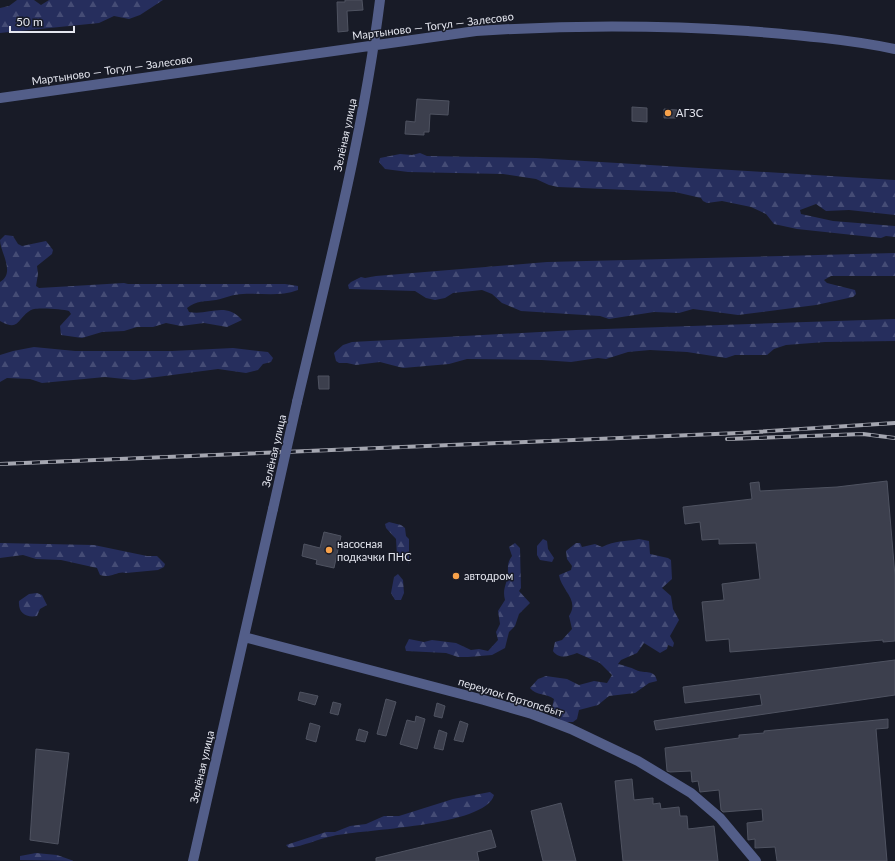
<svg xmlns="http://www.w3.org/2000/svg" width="895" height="861" font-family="Lato,sans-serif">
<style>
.forest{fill:url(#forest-firs)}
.building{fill:#3c3f4d;stroke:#4f5361}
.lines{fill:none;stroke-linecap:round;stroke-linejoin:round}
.minor{stroke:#535e89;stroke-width:10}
.rail-casing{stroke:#a4a6b0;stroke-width:4}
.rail{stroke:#181b27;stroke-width:2.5;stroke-dasharray:8;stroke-linecap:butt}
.minor-bridge{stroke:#535e89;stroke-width:10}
.poi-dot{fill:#f7a14a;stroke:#181b27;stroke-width:1.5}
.labels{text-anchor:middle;stroke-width:3;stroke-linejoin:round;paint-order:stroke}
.street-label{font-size:11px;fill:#e4e6ef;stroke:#181b27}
.poi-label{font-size:11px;fill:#e4e6ef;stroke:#181b27;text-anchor:start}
</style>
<defs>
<pattern id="forest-firs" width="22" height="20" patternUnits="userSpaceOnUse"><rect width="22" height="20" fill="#262e5d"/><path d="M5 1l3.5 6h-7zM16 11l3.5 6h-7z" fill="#454c75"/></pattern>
</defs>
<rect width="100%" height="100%" fill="#181b27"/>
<path class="forest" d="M17 0H34L41 5 49 0H163L140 15 129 19 114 16 99 23 0 33V8L9 6Z
M420 153 427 156 536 158 895 180V215L849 210 826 211 816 204 800 210 801 214 833 221 895 226V237L886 236 881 238 797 229 774 224 766 214 751 207 722 201 707 203 703 201 701 198 675 192 558 187 549 185 536 179 503 174 408 172 385 169 379 162 380 158 400 154 412 155Z
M5 235 13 236 18 244 22 246 46 241 53 250 52 254 37 266 38 274 36 286 39 288 124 283 128 284H285L298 286V290C279 297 262 293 243 294 234 294 225 298 216 300 204 302 197 300 187 308L189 312C209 316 225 301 242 320L227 327 204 323 181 326 166 323 153 327H137L124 331 102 332 82 338 61 335 60 326 71 314 69 311C63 309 36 307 31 310 16 319 20 332 0 321V282C16 273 0 252 0 240Z
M895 253V276H831L824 280 827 283 855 290 856 294 853 297 816 305 738 315 693 309 679 313 654 312 609 319 600 316 521 311 502 303 492 294 482 290 453 293 445 298 435 300 426 298 415 291 349 289 348 285 351 282 361 277 365 278 376 276 547 262Z
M895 319V341L825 342 786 345 774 349 767 355H735L726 358 687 352 650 350 628 352 606 359 598 358 571 362 542 360 467 359 449 364 403 368 380 362 356 365 347 363H339L336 361 334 353 343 345 352 342 576 330Z
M34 347 75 351H172L233 348 268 352 273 358 271 362 263 364 258 370 246 373 218 369 134 380 105 377 42 383 30 379 7 378 0 382V355L13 351Z
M389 522 401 525 405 528 406 536 409 539V564L406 558 397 556 396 539 386 528 385 524Z
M543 539 547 541 548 549 554 558 552 562 540 560 537 555V546Z
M639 539 649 541 650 554 668 558 671 560 672 579 662 588 671 596 673 609 679 620 670 636 674 643 673 647 668 645 667 649 660 653 644 643 637 653 621 660 618 664C625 666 630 667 636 670 645 674 655 669 657 681L649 683 635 693 609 696 598 705 579 710 577 719 573 722H564L551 712 554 699C547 693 536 696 530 688L538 679 546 676 567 679 579 685 594 681 607 683 612 675 600 663 577 653C569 656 559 660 553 651L555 642 562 640 572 629 569 616C580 600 561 590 559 575L571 570 572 566 567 559 566 551 576 543H580L582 547 595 544 602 547C616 540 624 542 639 539Z
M0 543 94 545 147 556H157L165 564 164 567 158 570 126 573C118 570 111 579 100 575L97 568 61 560 36 559 23 555 0 558Z
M515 543 520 548 521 588 519 591 530 603 519 614 515 626 509 632 505 648 492 655 468 657H458L446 653 406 651 405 647 409 639 424 642 432 640 456 643 471 650 479 649 488 651 498 640 496 632 500 624 498 611 505 600C502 589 507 584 508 574 508 566 507 563 512 556L509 547Z
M398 574 403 580 404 593 401 600H395L391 593 394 577Z
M37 593 42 595 47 605 40 609 37 616C26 618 18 613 19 601L29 594Z
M490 792 494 795C485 827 362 829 333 836 318 839 304 846 289 848L286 845 326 832H335L350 826 366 824 384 816H399L453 799Z
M36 853 57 855 74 861 20 860V856Z"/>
<path class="building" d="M345 0H362L363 10 347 11 348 31 338 32 337 2H345Z
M417 99 449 101 448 115 430 114 429 132H424V135L405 134 406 121 415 122Z
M632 107 647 108V122L632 121Z
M664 109 677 110 676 118H664Z
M318 376H329V389H319Z
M887 481 895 576V641L883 642V640L730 652 729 639 706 641 702 602 724 600 722 584 760 579 756 543 719 544V539L702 540 700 522 685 524 683 507 752 499 750 483 759 482 760 491 837 487Z
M324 532 341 536 334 568 316 564 317 560 302 556 304 544 320 548Z
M895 660V695L656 730 654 721 762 705 760 694 685 703 683 687Z
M300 692 318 696 315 705 298 700Z
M386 699 396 702 386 736 377 734Z
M333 702 341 704 338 715 330 713Z
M437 703 445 706 442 718 434 716Z
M416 716 425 719 417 749 400 744 407 720 415 722Z
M888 719V728L876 729 887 861H777L775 847 755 848V839L748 840 747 823 763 821 762 809 723 812 721 810 719 790 700 792 698 781 692 782 691 771 670 772 667 771 665 748 739 738V735L764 733V731Z
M460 721 468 724 463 742 454 740Z
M310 723 320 726 316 742 306 739Z
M359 729 368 732 365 742 356 740Z
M439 730 447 733 443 750 434 748Z
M36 749 69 753 58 844 30 840Z
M632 779 634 800 653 798V804L660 803 661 809 679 807 680 816H687L688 829 714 826 718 861H623L615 781Z
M561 803 576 861H543L531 811Z
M491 830 496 847 477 852 479 861H376V858Z"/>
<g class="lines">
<path class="minor" d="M0 98 476 31C567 25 657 25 748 31 797 35 847 39 895 49
M297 402C328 269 363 136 380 0
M244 637 484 700 532 714 571 729 638 761 691 793 720 818 756 861
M193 861 273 509"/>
<defs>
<path id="rail" d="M727 439 863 434 895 438
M0 464 739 433 895 423"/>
</defs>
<use href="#rail" class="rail-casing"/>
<use href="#rail" class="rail"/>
<path class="minor-bridge" d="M273 509 297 402"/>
</g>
<g class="poi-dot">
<circle cx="668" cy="113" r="4"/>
<circle cx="329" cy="550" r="4"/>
<circle cx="456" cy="576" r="4"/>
</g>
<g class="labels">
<g class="street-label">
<text transform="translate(433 26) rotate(-7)" y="4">Мартыново — Тогул — Залесово</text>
<text transform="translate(112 70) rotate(-8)" y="4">Мартыново — Тогул — Залесово</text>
<text transform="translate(345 135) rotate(-78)" y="4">Зелёная улица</text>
<text transform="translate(274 451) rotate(-77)" y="4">Зелёная улица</text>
<text transform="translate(511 697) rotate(17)" y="4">переулок Гортопсбыт</text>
<text transform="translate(202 767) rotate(-77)" y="4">Зелёная улица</text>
</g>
<g class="poi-label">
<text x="676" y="117">АГЗС</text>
<text x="337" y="548">насосная<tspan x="337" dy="13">подкачки ПНС</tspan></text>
<text x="464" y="580">автодром</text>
</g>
</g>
<path d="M10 26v6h64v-6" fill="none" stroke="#e4e6ef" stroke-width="2"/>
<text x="16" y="26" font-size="12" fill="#e4e6ef" stroke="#181b27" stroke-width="3" paint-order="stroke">50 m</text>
</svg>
